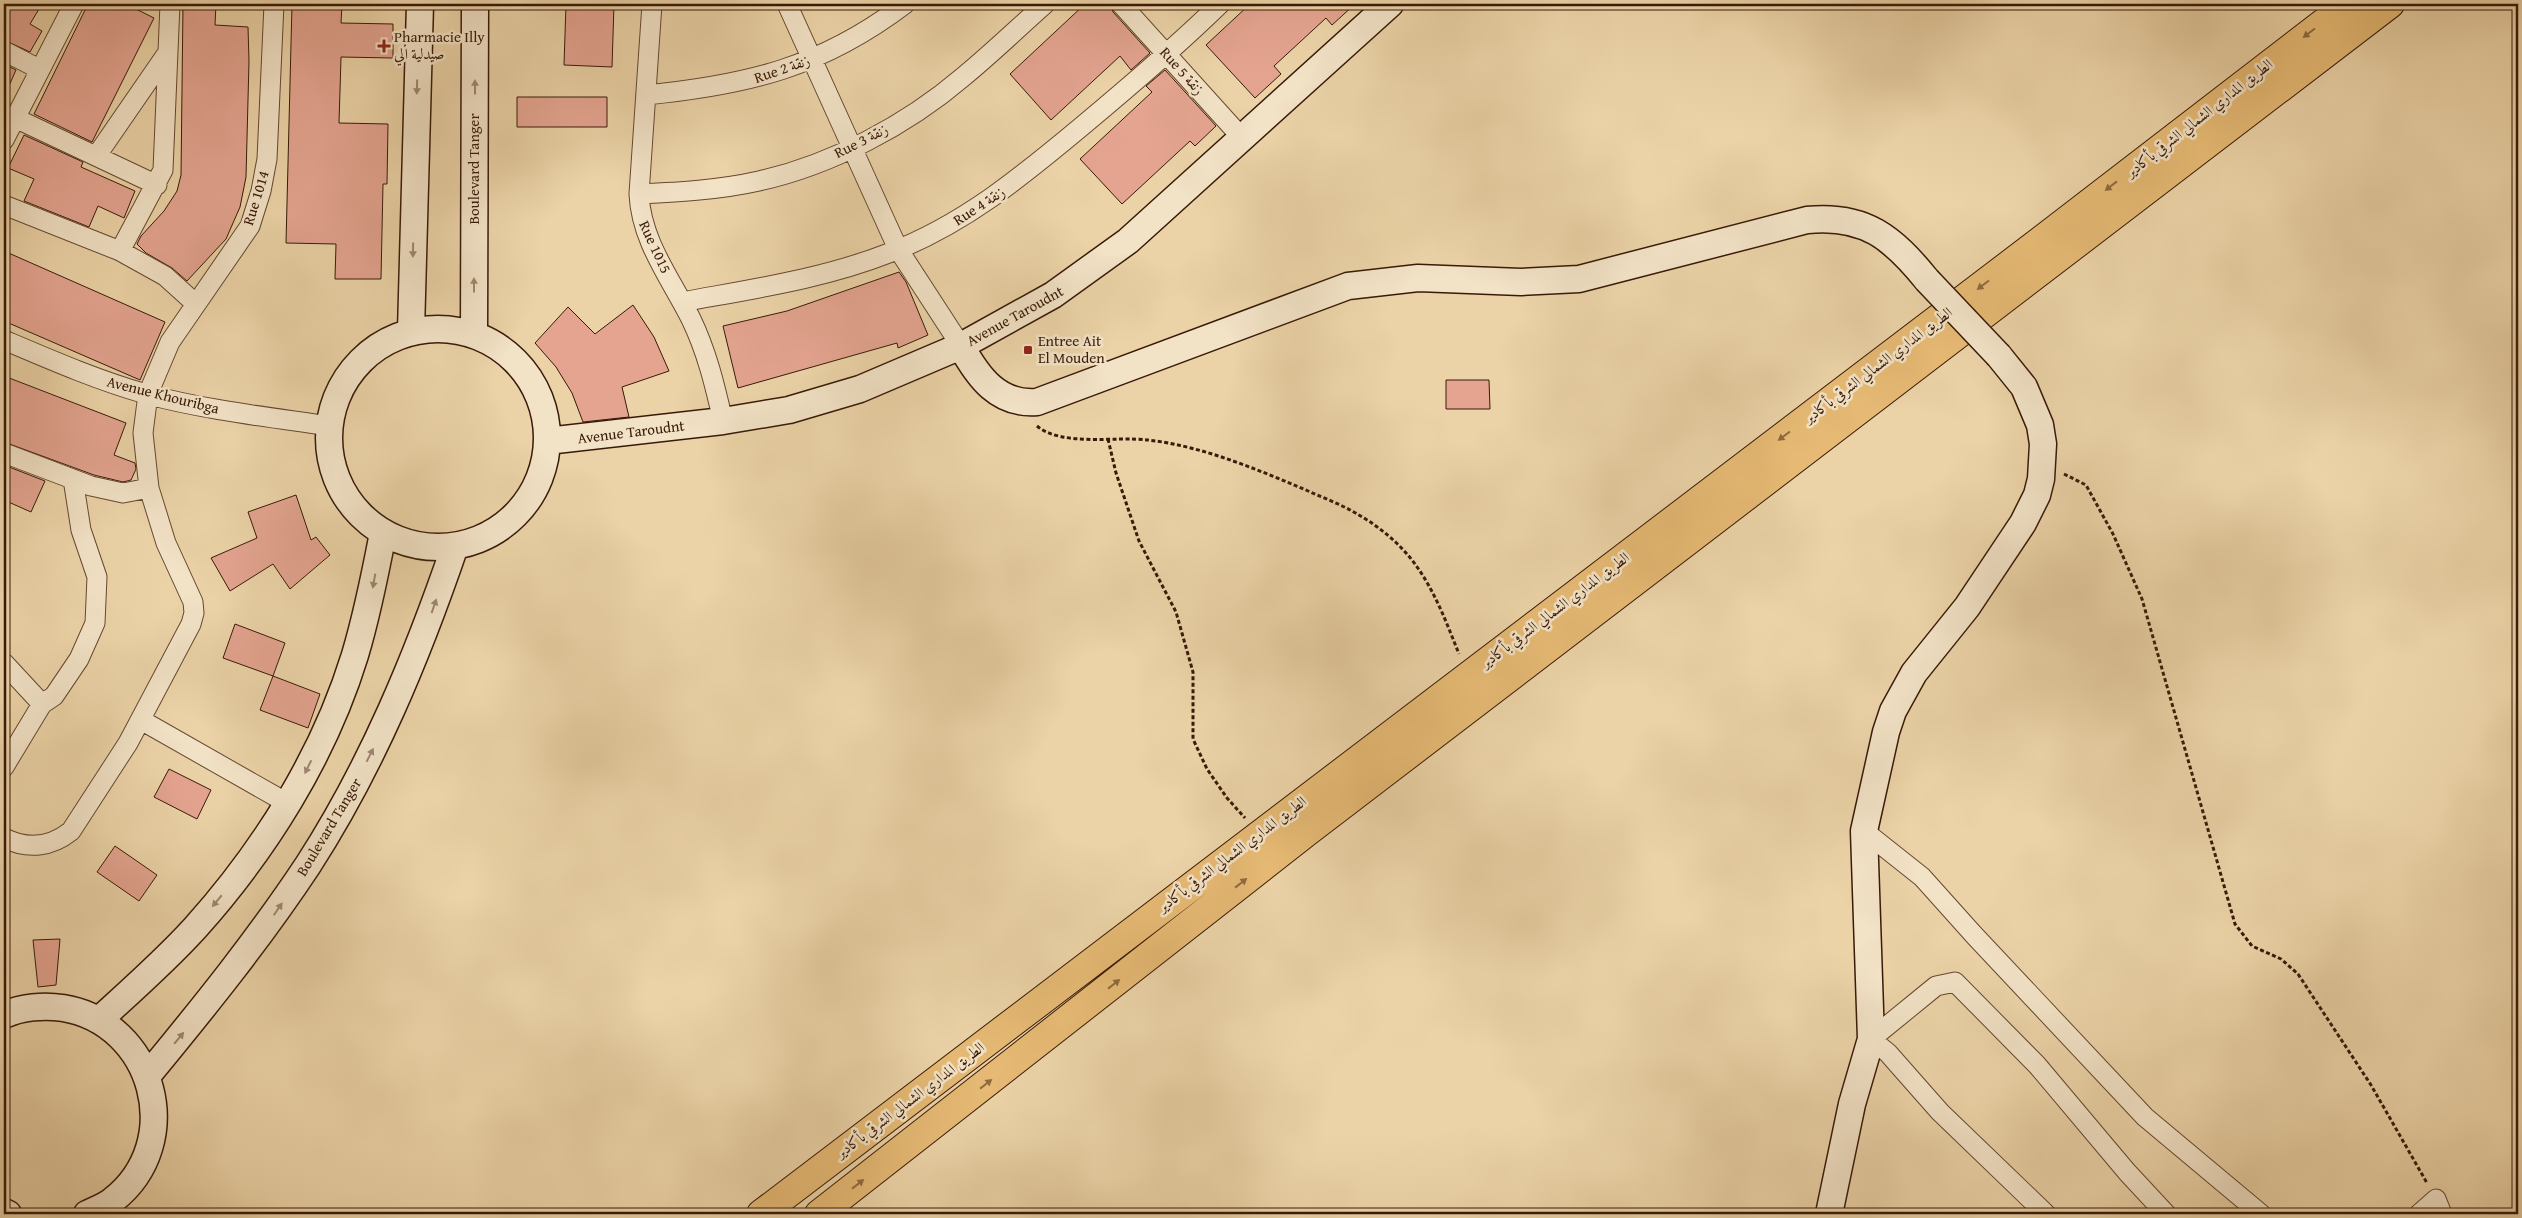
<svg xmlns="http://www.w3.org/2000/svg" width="2522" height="1218" font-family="'Gentium Book Plus',Amiri,serif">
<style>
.building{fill:#e4a490;stroke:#381a08}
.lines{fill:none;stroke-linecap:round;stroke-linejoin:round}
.street-casing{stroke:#654830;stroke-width:21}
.secondary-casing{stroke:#381a08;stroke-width:29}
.highway-casing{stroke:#381a08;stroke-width:30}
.path{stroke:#381a08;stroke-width:3;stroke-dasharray:4 2.5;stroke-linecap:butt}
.street{stroke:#f2e2c6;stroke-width:19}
.secondary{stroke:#f2e2c6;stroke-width:26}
.highway{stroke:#e6ba74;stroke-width:28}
.secondary-bridge-casing{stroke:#381a08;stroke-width:29;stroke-linecap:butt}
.secondary-bridge{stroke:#f2e2c6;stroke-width:26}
.oneway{fill:#8f6a3e}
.oneway2{fill:#9e8870}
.poi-dot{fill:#8f2418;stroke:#f2e2c6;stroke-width:2}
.labels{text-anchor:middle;stroke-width:5;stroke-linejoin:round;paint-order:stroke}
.poi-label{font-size:15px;fill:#381a08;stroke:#f2e2c6;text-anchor:start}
.street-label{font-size:15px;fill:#381a08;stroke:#f2e2c6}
</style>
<rect width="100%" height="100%" fill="#ebd3a7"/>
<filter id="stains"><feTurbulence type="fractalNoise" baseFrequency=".004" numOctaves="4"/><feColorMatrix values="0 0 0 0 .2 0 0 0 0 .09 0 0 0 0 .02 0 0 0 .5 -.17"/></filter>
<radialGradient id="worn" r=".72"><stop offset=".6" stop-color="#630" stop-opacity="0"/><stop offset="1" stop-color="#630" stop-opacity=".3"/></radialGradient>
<path class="building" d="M4 4H42L30 24 42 31 30 52 4 40Z
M88 4H126L154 18 92 142 34 114Z
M183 4H216L215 25 248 27 249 61 246 177 240 207 226 239 187 281 172 268 146 253 137 244 141 236 164 211 177 191 181 175Z
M292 4H342L341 23 393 24V58L341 57 339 123 388 124 387 184H383L381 279H335L336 244 286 243Z
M566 4H614L612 67 564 65Z
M1085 4H1110L1113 12 1150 53 1131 70 1120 56 1051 120 1010 74Z
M1250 4H1355L1332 25 1326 18 1274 66 1281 74 1255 98 1206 45Z
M4 64 16 70 4 97Z
M1165 70 1216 126 1195 146 1190 141 1122 204 1080 159 1152 92 1146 86Z
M517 97H607V127H517Z
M24 135 83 162 81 167 135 191 124 218 98 206 89 227 24 201 34 179 8 168Z
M4 251 165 322 140 380 4 321Z
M899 272 906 282 928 335 898 348 897 343 738 388 723 326 787 311Z
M633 305 654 337 669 371 622 387 629 417 583 422 572 393 556 367 535 343 568 307 595 334Z
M4 376 126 423 114 455 135 463 136 469 131 480 123 482 94 475 4 442Z
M1446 380H1489L1490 409H1446Z
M4 465 45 481 31 512 4 500Z
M296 495 311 540 316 537 330 555 290 589 273 564 230 591 211 558 257 538 248 512Z
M235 624 285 643 273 676 223 658Z
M273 676 320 694 308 728 260 710Z
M169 769 211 790 197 819 154 797Z
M115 846 157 875 139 901 97 872Z
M60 939 56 985 38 987 33 940Z"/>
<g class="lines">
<defs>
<path id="street" d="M652 4 639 194C641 241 671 279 691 319 707 352 715 386 723 421
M787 4 898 249 961 346
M1121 4 1243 139
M4 51 39 69
M646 95C748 85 822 67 905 4
M15 118 157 185
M4 140 74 4
M97 155 166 55
M639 194C679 192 719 190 759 181 831 165 907 125 963 77 991 54 1018 28 1045 4
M4 205 120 251 165 276 196 304
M120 251 163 170 170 4
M682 302C752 289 823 279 889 253 963 225 1021 177 1081 127 1129 87 1176 47 1220 4
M4 340C51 360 97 380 146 394 205 410 268 417 329 426
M4 453 91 486 123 493 149 488
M4 663 42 704 54 696 79 659 95 623 97 577 81 530 73 479
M141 720 287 803
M4 767 42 704
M1864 831 1922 877 1974 935 2145 1117 2261 1214
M4 838C28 850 51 847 71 831L128 743 191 624 194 613 193 602 166 543 149 488 143 433 148 394 170 342 250 226 261 191 267 159 274 4
M2046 1214 1940 1112 1888 1053 1871 1039 1936 986 1955 982 2037 1065 2127 1172 2166 1214
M2419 1214 2436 1199 2442 1214"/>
<path id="secondary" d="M329 438a109 109 0 1 1 218 0a109 109 0 1 1-218 0Z
M411 331 420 4
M474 334 475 4
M961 346C978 377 998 405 1037 402L1348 286 1418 278 1521 282 1579 279 1807 220C1865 214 1893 238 1927 280
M547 441 723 421 789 410 860 389 961 346 1053 295 1128 241 1390 4
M4 1015C21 1007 44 1005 63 1008 154 1023 187 1142 113 1200 106 1206 95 1210 87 1214
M99 1020C132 990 166 960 195 928 265 850 324 756 355 655 367 615 375 575 383 533
M148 1075C204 1007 259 939 308 865 372 766 417 657 455 546
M4 1212 8 1214
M1829 1214 1852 1104 1871 1039 1864 831 1886 732 1893 711 1914 673 1967 607 2023 523 2037 495 2041 479 2043 444 2040 425 2024 387 1999 356"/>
<path id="highway" d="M761 1214 2048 235 2348 4
M819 1214 1307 832 2390 4"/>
</defs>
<use href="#street" class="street-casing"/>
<use href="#secondary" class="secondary-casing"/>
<use href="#highway" class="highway-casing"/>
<path class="path" d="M1037 426C1062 447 1117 436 1148 440 1202 446 1256 469 1306 490 1323 498 1341 504 1357 514 1375 524 1393 538 1407 554 1432 583 1445 619 1459 654
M1108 439 1116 473 1139 541 1176 612 1193 672V739L1207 769 1227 798 1245 818
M2064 474 2086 485 2113 534 2142 599 2235 924 2252 946 2281 959 2298 974 2371 1085 2427 1183"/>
<use href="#street" class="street"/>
<use href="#secondary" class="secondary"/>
<use href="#highway" class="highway"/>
<defs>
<path id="secondary-bridge" d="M1927 280 1999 356"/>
</defs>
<use href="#secondary-bridge" class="secondary-bridge-casing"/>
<use href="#secondary-bridge" class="secondary-bridge"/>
</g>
<defs><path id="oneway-solid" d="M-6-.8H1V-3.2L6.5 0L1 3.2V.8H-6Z" transform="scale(1.25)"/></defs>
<g class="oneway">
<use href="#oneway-solid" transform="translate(2309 33) rotate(143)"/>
<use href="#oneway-solid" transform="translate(2111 186) rotate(142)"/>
<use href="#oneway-solid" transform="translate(1983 285) rotate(143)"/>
<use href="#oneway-solid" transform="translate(1784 436) rotate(143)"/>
<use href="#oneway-solid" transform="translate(1241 883) rotate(-38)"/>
<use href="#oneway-solid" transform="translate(1114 984) rotate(-38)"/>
<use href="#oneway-solid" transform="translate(986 1084) rotate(-38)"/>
<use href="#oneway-solid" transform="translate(858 1184) rotate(-38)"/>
</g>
<g class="oneway2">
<use href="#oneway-solid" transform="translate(417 87) rotate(91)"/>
<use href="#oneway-solid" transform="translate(475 87) rotate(-90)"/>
<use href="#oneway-solid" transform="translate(413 250) rotate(91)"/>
<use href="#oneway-solid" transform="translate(474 285) rotate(-90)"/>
<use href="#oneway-solid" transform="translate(374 581) rotate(100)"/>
<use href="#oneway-solid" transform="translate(434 606) rotate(-71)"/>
<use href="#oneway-solid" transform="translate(370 755) rotate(-63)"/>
<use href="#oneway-solid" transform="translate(308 767) rotate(116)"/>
<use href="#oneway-solid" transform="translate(217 901) rotate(130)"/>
<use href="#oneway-solid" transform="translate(278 909) rotate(-56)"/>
<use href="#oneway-solid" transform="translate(179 1038) rotate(-50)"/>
</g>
<g class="poi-dot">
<path d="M381.5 38.5h5v5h5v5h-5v5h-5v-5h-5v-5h5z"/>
<rect x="1023" y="345" width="10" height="10" rx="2.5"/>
</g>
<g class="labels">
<g class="poi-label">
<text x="394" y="42">Pharmacie Illy<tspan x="394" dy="17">صيدلية الي</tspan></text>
<text x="1038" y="346">Entree Ait<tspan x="1038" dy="17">El Mouden</tspan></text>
</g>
<g class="street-label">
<text transform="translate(782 69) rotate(-19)" y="5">Rue 2 زنقة</text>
<text transform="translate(1182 71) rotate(48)" y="5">Rue 5 زنقة</text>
<text transform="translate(2199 118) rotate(-38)" y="5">الطريق المداري الشمالي الشرقي بأكادير</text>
<text transform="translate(861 141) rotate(-27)" y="5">Rue 3 زنقة</text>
<text transform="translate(474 169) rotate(-90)" y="5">Boulevard Tanger</text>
<text transform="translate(256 198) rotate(-73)" y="5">Rue 1014</text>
<text transform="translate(979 206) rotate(-33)" y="5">Rue 4 زنقة</text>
<text transform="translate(655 247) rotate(65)" y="5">Rue 1015</text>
<text transform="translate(1015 316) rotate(-29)" y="5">Avenue Taroudnt</text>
<text transform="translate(1878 365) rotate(-37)" y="5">الطريق المداري الشمالي الشرقي بأكادير</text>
<text transform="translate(163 395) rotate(14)" y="5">Avenue Khouribga</text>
<text transform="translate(631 432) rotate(-7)" y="5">Avenue Taroudnt</text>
<text transform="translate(1555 610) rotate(-37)" y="5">الطريق المداري الشمالي الشرقي بأكادير</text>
<text transform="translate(329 827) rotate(-59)" y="5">Boulevard Tanger</text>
<text transform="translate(1232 854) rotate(-37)" y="5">الطريق المداري الشمالي الشرقي بأكادير</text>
<text transform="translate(910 1100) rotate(-37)" y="5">الطريق المداري الشمالي الشرقي بأكادير</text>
</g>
</g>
<rect width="2522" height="1218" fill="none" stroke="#ebd3a7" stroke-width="20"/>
<rect x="5" y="5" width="2512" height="1208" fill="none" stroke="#381a08" stroke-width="2.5"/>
<rect x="10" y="10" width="2502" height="1198" fill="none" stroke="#381a08"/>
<rect width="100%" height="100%" filter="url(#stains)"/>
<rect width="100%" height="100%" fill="url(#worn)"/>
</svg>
